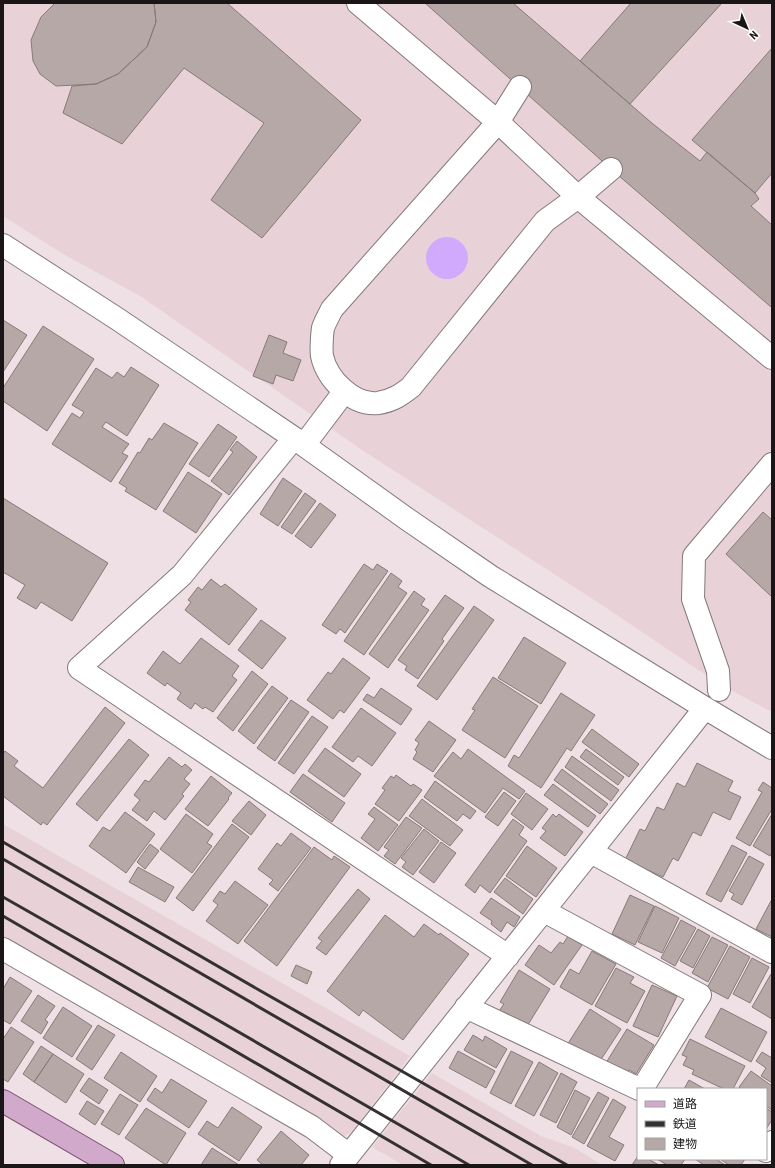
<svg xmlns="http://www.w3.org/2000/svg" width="775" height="1168" font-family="'Roboto Condensed','Noto Sans JP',sans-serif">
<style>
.built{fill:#e8d2d8}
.water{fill:#d1aafd}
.building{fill:#b6a8a6;stroke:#877a78}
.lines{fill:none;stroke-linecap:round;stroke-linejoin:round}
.minor-casing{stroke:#84787b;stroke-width:24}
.major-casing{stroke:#7d5075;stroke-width:24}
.minor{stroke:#fff;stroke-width:22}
.major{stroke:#d1a9cb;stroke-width:22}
.rail{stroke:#353032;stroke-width:3}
</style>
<rect width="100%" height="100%" fill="#eee0e4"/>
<path class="built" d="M3 3H772V712L719 684 602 605 365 452 140 296 63 254 3 216Z
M3 824 410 1056 351 1133 342 1137 3 939Z
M432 1073 541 1136 575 1148 602 1165H403L372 1147Z"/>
<path class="water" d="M426 258a21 21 0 1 1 42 0a21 21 0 1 1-42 0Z"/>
<path class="building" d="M55 3H154L156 22 147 47 118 74 96 84 56 86 40 74 33 61 31 40 41 17Z
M154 3H227L361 120 262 238 211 200 264 123 184 68 122 144 63 113 72 86 96 84 118 74 147 47 156 22Z
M425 3H513L653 124 700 161 707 152 755 193 759 199 751 206 772 225V305L771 307 611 169Z
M631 3H722L630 104 580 61Z
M772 48V173L755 193 692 140Z
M3 320 27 335 3 372Z
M43 326 94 359 47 431 3 401V388Z
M269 335 287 342 283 353 301 360 293 381 276 375 273 384 253 376Z
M131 367 159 385 127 436 106 422 102 427 129 444 122 453 128 456 111 482 52 444 72 413 80 418 84 412 72 405 96 368 112 378 117 372 124 377Z
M164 423 198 443 156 510 125 491 127 488 119 483 138 452 140 453 149 438 152 440Z
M218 424 237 437 209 477 189 464Z
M237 441 257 457 229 495 211 481 233 452 230 450Z
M188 472 222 494 196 533 163 511Z
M283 478 302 491 278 526 260 514Z
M305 493 316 501 292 534 281 527Z
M3 498 108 563 72 621 41 602 36 609 17 598 25 585 3 572Z
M320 503 336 515 311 548 295 536Z
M763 512 772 520V597L726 554Z
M364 564 373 570 377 564 388 571 345 633 340 629 336 634 322 625Z
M391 573 402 581 398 587 407 593 364 655 344 641Z
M211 579 221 587 225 584 257 609 229 645 185 610 191 602 188 600 198 587 202 590Z
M414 591 425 599 421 605 429 610 388 668 369 654Z
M445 595 464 608 442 639 444 641 418 679 405 670 407 666 398 660Z
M474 606 494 620 437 700 417 686Z
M261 620 286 638 262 669 238 650Z
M524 637 566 663 541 704 498 678Z
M201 638 239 666 232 676 237 680 213 712 205 707 203 709 195 703 191 709 177 699 181 693 167 683 165 686 147 673 163 651 180 664Z
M343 658 370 678 344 713 340 710 333 719 307 700 328 672 331 674Z
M252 671 268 684 233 731 217 718Z
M493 677 538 706 505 758 462 730 475 710 472 709Z
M272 686 288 698 254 744 238 731Z
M381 688 412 709 401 725 363 700 367 694 374 698Z
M561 693 595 715 571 751 567 748 541 788 508 766 514 755 519 758Z
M291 700 309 712 275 761 257 748Z
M105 707 125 723 47 825 43 822 41 825 3 796V754L5 751 18 761 14 766 43 788Z
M361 708 396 733 372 766 358 756 353 762 332 747Z
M312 716 328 727 294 774 278 763Z
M429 721 456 740 433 772 413 759 417 752 415 750 419 743 415 740Z
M592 729 639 764 629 777 582 742Z
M129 739 149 755 97 821 76 804Z
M325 748 361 774 344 797 308 771Z
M468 749 525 791 519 799 503 788 485 813 434 776 453 752 461 759Z
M586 749 624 777 618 785 580 757Z
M572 756 619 790 611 801 565 767Z
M169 757 182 767 185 764 192 770 184 779 190 784 182 794 184 796 165 820 154 811 147 821 132 810 140 800 134 795 145 780 149 782Z
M697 763 733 781 728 791 741 797 730 820 713 812 701 836 693 832 678 861 673 858 663 877 625 860 640 829 645 831 657 807 664 810 677 783 685 787Z
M562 769 608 804 600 814 554 780Z
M303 774 345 803 332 822 290 792Z
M396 775 411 786 413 784 422 790 399 821 375 804 385 790 382 788 391 776 394 778Z
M211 776 232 793 228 798 229 799 208 826 185 809Z
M435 781 476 811 470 819 463 814 457 821 424 797Z
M763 782 772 788V809L750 846 736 838 762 792 758 790Z
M553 784 596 816 588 827 544 795Z
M504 792 516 801 498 826 485 817Z
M526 793 548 809 532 830 511 814Z
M422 799 463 830 450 846 409 816Z
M249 801 266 815 251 835 232 821Z
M374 807 398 825 378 851 361 838 375 819 368 814Z
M125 812 155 834 126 873 89 846 103 827 110 831Z
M186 814 213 834 207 843 212 846 192 873 160 849Z
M553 814 556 817 559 814 583 832 565 856 540 838 546 831 542 828Z
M772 814V852L770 856 753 846Z
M406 817 422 828 395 864 384 856 389 850 384 847Z
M513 819 524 827 519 835 527 841 490 893 480 885 475 893 465 885Z
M232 824 249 837 193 911 176 898Z
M424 829 439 841 413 875 402 867 406 862 401 858Z
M291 833 311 848 278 891 269 884 273 880 258 869 277 843 281 846Z
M441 842 456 853 434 883 419 872Z
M150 844 159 851 145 869 137 862Z
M732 845 747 853 721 902 706 894Z
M527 846 557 868 536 897 506 876Z
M314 847 332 860 334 856 350 867 277 966 244 941Z
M749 856 764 864 742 905 731 899 734 894 729 891Z
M138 867 174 887 165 902 129 882Z
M505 878 533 899 523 914 494 892Z
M235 881 268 905 238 944 206 921 218 905 213 901 220 891 225 894Z
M358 889 370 899 326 955 316 948 322 941 318 938Z
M630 895 654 906 635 945 612 934Z
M491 898 520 917 514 927 507 922 501 932 491 924 492 921 480 913Z
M772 899V937L756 929Z
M655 906 679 918 662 953 638 942Z
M385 915 414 937 424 924 439 935 440 933 469 954 403 1040 363 1010 359 1016 327 991Z
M681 920 696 928 675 966 661 958Z
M698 929 710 936 693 968 680 961Z
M568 936 582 945 554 985 525 965 539 945 551 953 560 942 563 944Z
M712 937 728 945 708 982 692 973Z
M730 946 750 957 728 999 707 988Z
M592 951 616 964 592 1005 560 987 570 969 579 974Z
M752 958 769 967 750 1003 733 994Z
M296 965 312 972 307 984 291 976Z
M616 968 634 977 630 983 645 991 627 1023 595 1006Z
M519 970 550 989 526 1028 499 1011 504 1004 500 1002Z
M771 974H772V1019L752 1007Z
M10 977 32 991 10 1024 3 1020V989Z
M652 985 677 996 658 1037 633 1026Z
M38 995 55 1006 45 1020 48 1022 41 1034 21 1021Z
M63 1007 92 1026 72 1057 43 1038Z
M721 1008 767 1032 751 1062 705 1037Z
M590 1009 621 1029 598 1064 567 1045Z
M98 1025 115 1035 92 1070 76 1059Z
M11 1027 34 1042 8 1082 3 1079V1039Z
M627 1029 654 1045 636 1074 629 1070 624 1078 604 1066Z
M473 1035 483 1041 485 1036 507 1049 496 1068 464 1050Z
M690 1039 745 1066 733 1089H724L692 1074 694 1070 683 1065 687 1057 682 1055Z
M41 1046 53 1054 34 1082 23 1074Z
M458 1051 495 1071 486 1088 449 1068Z
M511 1051 533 1062 511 1104 490 1093Z
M121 1052 157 1076 140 1102 104 1078Z
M762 1052 772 1058V1083L761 1076 766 1068 756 1061Z
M53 1054 84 1074 66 1103 34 1082Z
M539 1062 558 1073 534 1116 515 1106Z
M751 1071 772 1086V1110L766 1106V1089H742L739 1087Z
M561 1073 577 1082 556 1123 540 1115Z
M89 1078 108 1090 99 1104 80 1091Z
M171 1079 207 1101 189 1128 147 1100 155 1088 162 1093Z
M689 1080 705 1089H684Z
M575 1090 590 1098 571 1135 557 1127Z
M598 1092 609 1098 584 1144 572 1137Z
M120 1094 138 1105 119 1135 101 1124Z
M613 1099 626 1107 609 1137 624 1145 615 1161 587 1146Z
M87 1101 104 1111 95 1125 79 1114Z
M232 1107 262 1127 239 1161 198 1134 207 1121 218 1128Z
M146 1108 186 1133 166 1165 125 1138Z
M766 1108 772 1112V1120L766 1129Z
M281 1131 309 1155 301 1165H263L257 1160Z
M212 1148 239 1165H201Z
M638 1156V1159H648L659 1165H632Z
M657 1159H685L681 1165H667Z
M695 1159H716L725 1165H704Z
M720 1159H745L741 1165H729Z"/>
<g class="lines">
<defs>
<path id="minor" d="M358 3 498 122 578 197 772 358
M520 87 498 122 332 309C329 315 325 322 323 328 322 334 321 350 322 356 327 379 353 406 378 403 392 401 401 395 411 387L545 221 578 197 611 169
M3 245 116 318 294 438 407 519 490 576 705 708 772 748
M294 438 182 575 79 668 508 956
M304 445 344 392
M719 690 718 671 693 599 694 556 772 464
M591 852 772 952
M544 911 700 995 642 1089
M3 949 312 1127 349 1155
M466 1007 639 1089
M766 1151 772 1142
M341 1165 705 708"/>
<path id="major" d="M3 1101 113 1165"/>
</defs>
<use href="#minor" class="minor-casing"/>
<use href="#major" class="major-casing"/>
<use href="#minor" class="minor"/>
<use href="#major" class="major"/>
<path class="rail" d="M3 842 259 990 567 1165
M3 859 532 1165
M3 897 119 963 469 1165
M3 916 431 1165"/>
</g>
<rect width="775" height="1168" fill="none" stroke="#1a1617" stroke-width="8"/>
<rect x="637" y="1088" width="130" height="72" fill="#ffffff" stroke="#a3a2a2"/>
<rect x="645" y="1101" width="20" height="6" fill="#d1a9cb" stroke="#a3a2a2"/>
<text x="673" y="1108" font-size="12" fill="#1a1617">道路</text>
<rect x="645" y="1121" width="20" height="6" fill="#353032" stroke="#a3a2a2"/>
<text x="673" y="1128" font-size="12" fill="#1a1617">鉄道</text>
<rect x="645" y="1138" width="20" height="12" fill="#b6a8a6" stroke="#a3a2a2"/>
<text x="673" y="1148" font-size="12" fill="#1a1617">建物</text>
<g transform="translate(747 28) rotate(136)" stroke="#ffffff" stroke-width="3" paint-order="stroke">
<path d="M0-3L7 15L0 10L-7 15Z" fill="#1a1617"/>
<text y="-6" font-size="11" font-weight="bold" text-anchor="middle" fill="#1a1617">N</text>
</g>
</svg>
